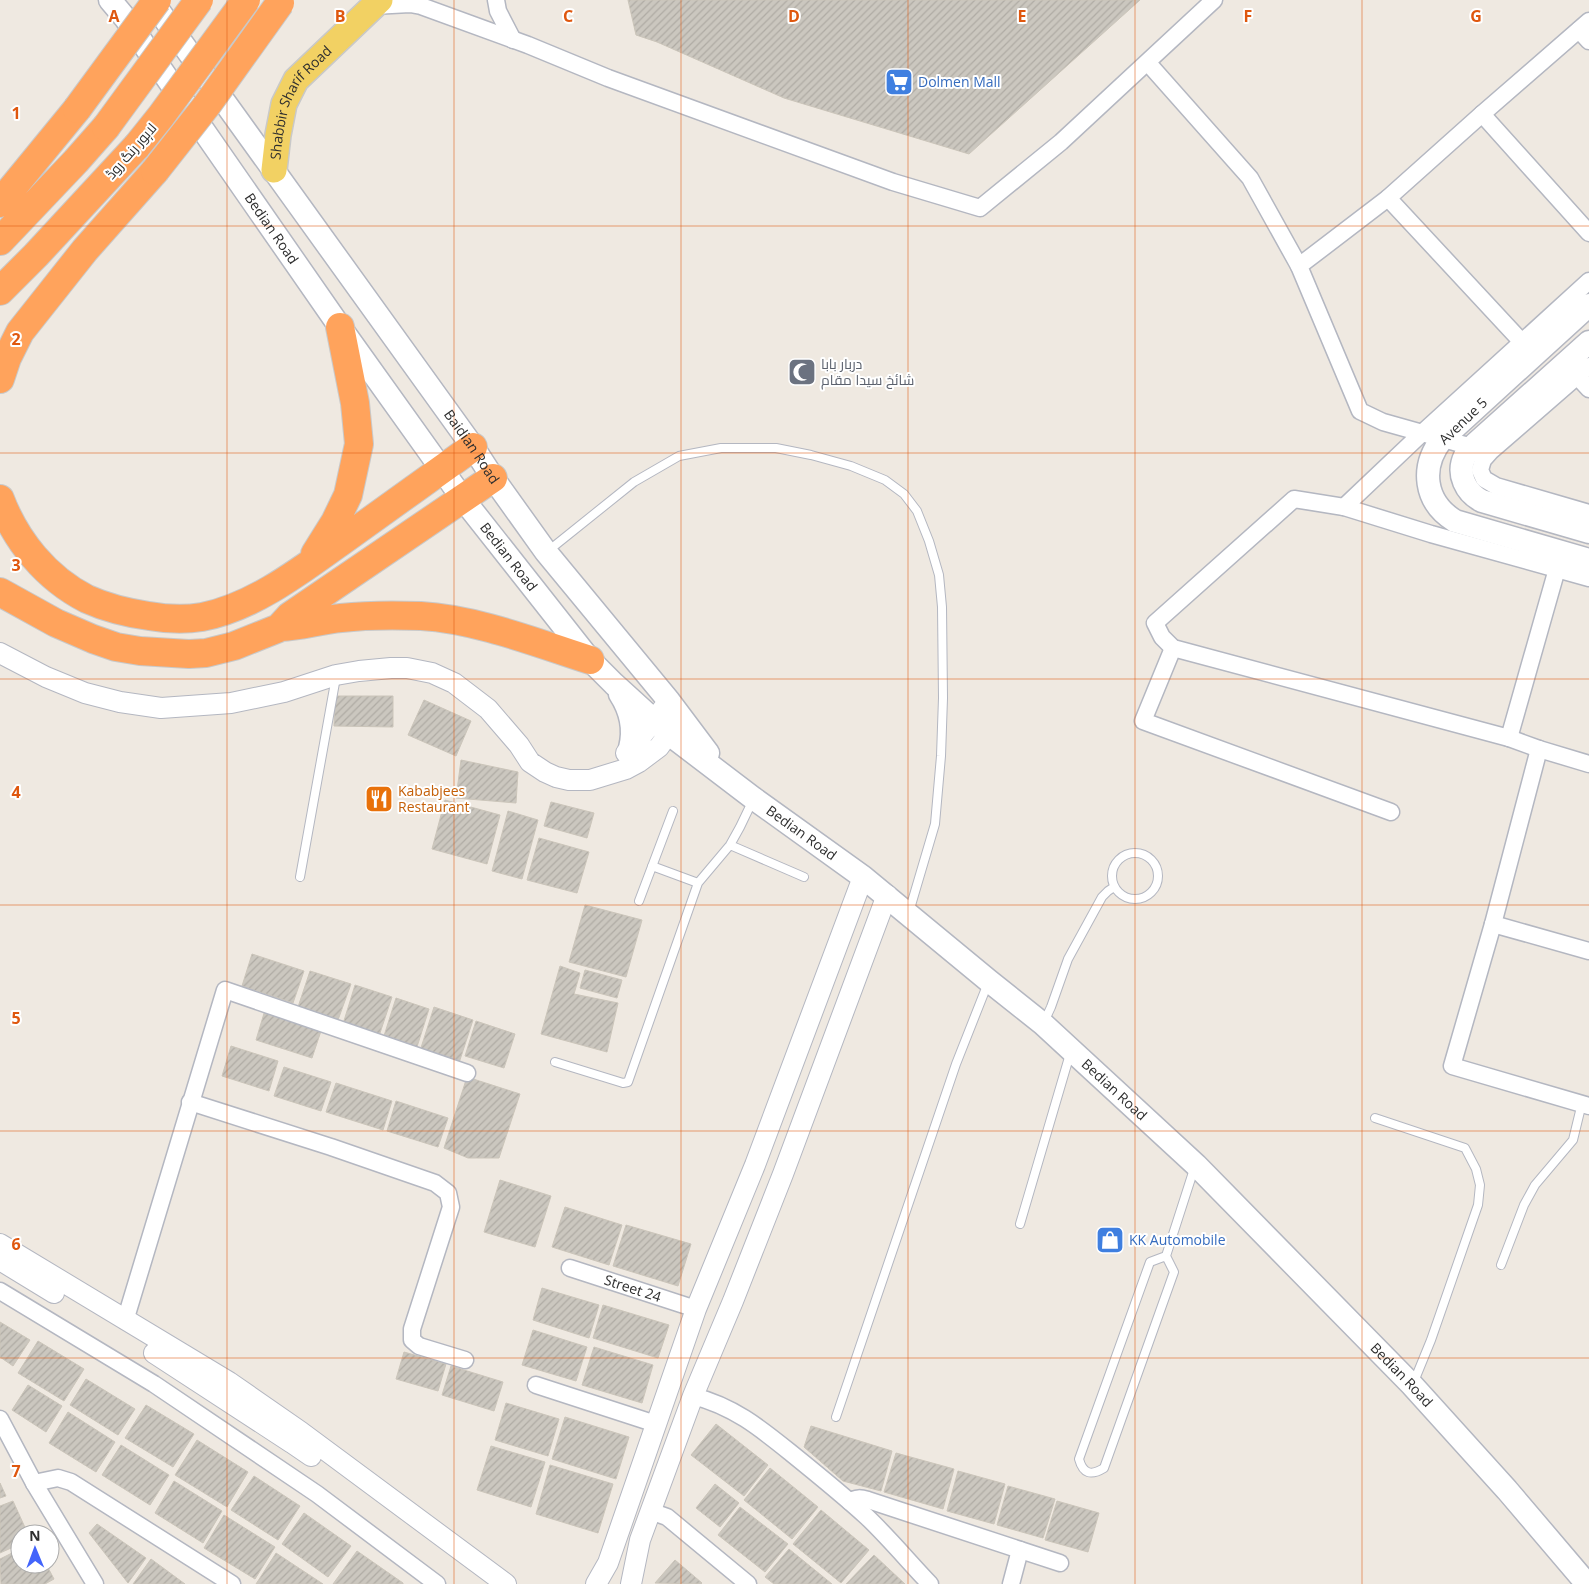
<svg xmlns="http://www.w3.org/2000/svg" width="1589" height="1584" font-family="'Open Sans',Cairo,sans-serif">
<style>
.building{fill:url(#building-hatch);stroke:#cbc5ba}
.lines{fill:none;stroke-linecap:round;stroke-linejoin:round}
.service-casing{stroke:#b4b7c1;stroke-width:10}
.minor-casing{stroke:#b4b7c1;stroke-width:19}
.tertiary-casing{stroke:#b4b7c1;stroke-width:22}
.secondary-casing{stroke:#b4b7c1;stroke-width:25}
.primary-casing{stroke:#c9c9c9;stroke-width:28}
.motorway-casing{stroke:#c9c9c9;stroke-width:30}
.service{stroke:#fff;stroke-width:8}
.minor{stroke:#fff;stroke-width:16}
.tertiary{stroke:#fff;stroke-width:20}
.secondary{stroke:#fff;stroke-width:22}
.primary{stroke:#f2d163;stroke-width:25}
.motorway{stroke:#ffa35c;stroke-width:28}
.motorway-bridge-casing{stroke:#c9c9c9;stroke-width:30;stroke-linecap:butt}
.motorway-bridge{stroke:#ffa35c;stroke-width:28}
.grid{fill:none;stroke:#df570e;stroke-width:1;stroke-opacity:0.55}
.labels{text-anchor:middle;stroke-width:4;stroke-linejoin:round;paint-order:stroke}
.shop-label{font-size:14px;fill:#366cbe;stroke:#fff;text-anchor:start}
.street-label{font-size:14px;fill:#2e2e2e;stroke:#fff}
.worship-label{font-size:14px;fill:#5b616d;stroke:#fff;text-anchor:start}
.food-label{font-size:14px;fill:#c56008;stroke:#fff;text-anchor:start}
.grid-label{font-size:16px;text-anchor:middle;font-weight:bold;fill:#df570e;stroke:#fff;stroke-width:4;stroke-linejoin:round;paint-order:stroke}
</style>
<defs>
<pattern id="building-hatch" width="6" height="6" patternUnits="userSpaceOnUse" patternTransform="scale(1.25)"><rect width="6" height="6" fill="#cbc7bf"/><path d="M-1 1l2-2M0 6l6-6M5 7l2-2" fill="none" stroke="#afaba4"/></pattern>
</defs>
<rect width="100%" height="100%" fill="#efe9e1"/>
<path class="building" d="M628 0H1140L969 154 784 98 657 42 636 35Z
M335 696H393V727L334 726Z
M424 700 471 721 456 756 408 735Z
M461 760 518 772 516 803 456 798Z
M445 800 500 815 487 864 432 849Z
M551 802 594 813 587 838 544 826Z
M508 811 538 820 522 879 492 871Z
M539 838 589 852 577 893 527 880Z
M585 905 642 920 626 977 569 962Z
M252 954 304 971 293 1003 242 986Z
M560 966 580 973 574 994 618 1003 607 1052 541 1034Z
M585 970 622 980 617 998 580 988Z
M310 971 351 984 338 1020 298 1007Z
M355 985 392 997 379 1036 343 1024Z
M396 998 429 1009 416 1050 383 1039Z
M434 1007 473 1020 458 1066 419 1054Z
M265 1010 322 1028 312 1058 256 1040Z
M476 1021 515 1034 504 1068 465 1056Z
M231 1046 278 1061 269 1091 222 1076Z
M284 1067 331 1082 321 1111 274 1096Z
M467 1077 520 1094 499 1158H468L444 1148Z
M336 1083 392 1101 383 1130 326 1112Z
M396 1101 448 1118 438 1147 387 1131Z
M500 1180 551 1196 535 1247 484 1232Z
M565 1207 622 1225 609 1265 552 1247Z
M626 1225 691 1244 678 1286 613 1266Z
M542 1288 599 1305 589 1338 533 1320Z
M603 1305 669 1325 658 1358 593 1338Z
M0 1322 30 1340 13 1366 0 1357Z
M533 1330 587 1347 576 1381 522 1365Z
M38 1341 84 1369 64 1401 18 1373Z
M594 1347 653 1365 642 1403 582 1385Z
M404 1352 446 1364 438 1391 396 1379Z
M451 1366 503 1382 494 1411 442 1395Z
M86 1379 135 1409 118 1435 70 1405Z
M28 1385 62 1406 46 1432 12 1410Z
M506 1403 559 1419 548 1456 495 1440Z
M146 1405 194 1434 173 1467 125 1438Z
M68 1412 115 1442 96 1472 49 1443Z
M565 1417 629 1437 616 1479 552 1459Z
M716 1424 768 1465 744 1496 691 1455Z
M811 1426 892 1451 881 1491 843 1481 804 1447Z
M197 1440 248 1472 227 1507 175 1475Z
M121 1445 169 1475 150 1505 102 1475Z
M491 1446 545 1462 531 1507 477 1490Z
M896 1453 954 1469 943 1509 884 1492Z
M550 1465 613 1484 598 1533 536 1514Z
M770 1468 818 1507 792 1539 744 1500Z
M958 1471 1005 1484 994 1524 947 1511Z
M254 1476 300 1506 278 1540 231 1510Z
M174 1481 222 1511 203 1543 155 1513Z
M0 1483 6 1496 0 1498Z
M715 1484 739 1503 720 1527 696 1508Z
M1008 1486 1055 1499 1043 1538 997 1525Z
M13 1501 28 1534H20V1544L0 1553V1506Z
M1057 1501 1099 1513 1088 1552 1045 1540Z
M740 1507 788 1544 765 1572 718 1535Z
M821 1510 869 1550 841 1583 793 1544Z
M304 1513 351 1546 328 1577 282 1544Z
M224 1515 275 1547 255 1579 204 1548Z
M97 1524 146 1558 128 1583 89 1533Z
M20 1549V1564H46L54 1579 45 1584H1L0 1559Z
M789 1549 832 1584H774L765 1577Z
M357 1551 403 1583V1584H333Z
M276 1553 323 1584H256Z
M874 1555 905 1584H846Z
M151 1559 185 1584H133Z
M675 1560 702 1583 701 1584 655 1583Z"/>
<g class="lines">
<defs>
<path id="service" d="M548 551 634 482 679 456 721 448H776L811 455 851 466 885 480 904 494 917 511 929 541 939 575 942 607 943 698 941 756 935 824 909 912
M730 845 804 877
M1112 876a23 23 0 1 1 46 0a23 23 0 1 1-46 0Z
M652 866 698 883
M300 877 336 677
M639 901 673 811
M1044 1022 1051 1007 1068 959 1102 897 1108 891 1114 887
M555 1062 623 1083 628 1082 698 883 730 845 740 827 753 800
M1375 1118 1465 1148 1476 1169 1480 1185 1478 1205 1431 1340 1413 1384
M1020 1224 1070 1054
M1166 1256 1150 1262 1079 1459C1083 1474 1091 1476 1104 1468L1174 1272 1166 1256 1194 1169
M1501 1265 1524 1205 1535 1185 1573 1140 1582 1103
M836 1417 956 1064 988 983"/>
<g id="minor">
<path d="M496 0 498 11 513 40"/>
<path d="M373 6 410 4 421 6 528 45 608 78 893 182 980 208 1061 142 1214 0"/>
<path d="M1579 30 1589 41"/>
<path d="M1148 63 1250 178 1299 266"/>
<path d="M1482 114 1589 233"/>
<path d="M1388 198 1521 341"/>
<path d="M1589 281 1421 434 1344 507 1431 534 1589 578"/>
<path d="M1589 366 1491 451 1483 460 1480 470 1484 479 1496 486 1589 513"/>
<path d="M1577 376 1589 389"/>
<path d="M1472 447 1383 422 1360 411 1299 266 1388 198 1482 114 1589 21"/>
<path d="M1344 507 1294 499 1155 623 1162 637 1173 648 1509 738 1539 749 1589 764"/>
<path d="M1173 648 1143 721 1391 812"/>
<path d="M1509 738 1557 569"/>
<path d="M1539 749 1493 924 1452 1066 1589 1106"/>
<path d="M1493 924 1589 951"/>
<path d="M190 1102 331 1147 435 1183 448 1193 451 1207 412 1329V1340L419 1346 465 1360"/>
<path id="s1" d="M570 1268 696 1309"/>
<path d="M0 1291 154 1384 317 1494 437 1584"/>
<path d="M125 1321 225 990 467 1073"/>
<path d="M536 1385 656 1424"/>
<path d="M693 1396C733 1406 760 1428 791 1453 817 1474 843 1495 867 1517 889 1538 909 1562 930 1584"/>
<path d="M0 1419 34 1483 95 1584"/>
<path d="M34 1483 58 1478 71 1482 232 1584"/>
<path d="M850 1502C856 1497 861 1498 868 1500L1060 1563"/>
<path d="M650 1511 667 1517 748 1584"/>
<path d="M1011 1584 1020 1550"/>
</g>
<path id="tertiary" d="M0 653 46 677 85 693 120 702 161 708 231 703 284 692 336 675 359 671 391 668H407L432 673 454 683 488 709 519 745 530 762 545 772 556 777 569 780H590L626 769 639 762 659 747 678 720
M626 753 643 734 669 701
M0 1244 229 1382 301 1432 506 1584
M0 1260 54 1293
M154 1353 292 1443 311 1456
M596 1584 608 1563 696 1309 755 1165 863 877
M631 1584 640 1540 693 1396 733 1301 783 1174 887 895"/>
<g id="secondary">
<path id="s2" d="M110 0 126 19 340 327 463 499 590 660 614 684 669 734 753 798 863 877 989 981 1043 1024 1196 1165 1412 1385 1507 1490 1587 1584"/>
<path id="s3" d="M151 0 473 447 493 478 546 552 669 701 708 753"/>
<path d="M1589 305 1442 439C1420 467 1424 502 1455 521L1589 560"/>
<path d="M1589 342 1475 444C1471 448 1467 452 1465 456 1456 474 1466 493 1482 501L1589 532"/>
<path d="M620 694C631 711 635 728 630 748"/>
</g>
<g id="primary">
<path id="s4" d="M274 170 278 135 284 104 296 80 380 0"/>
</g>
<path id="motorway" d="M0 203 77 109
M0 241 76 161 106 127
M0 291 36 255 137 146
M0 379 7 358 20 332 85 250 155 171
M0 499C16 541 46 578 87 599 107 608 128 613 149 616 166 619 184 620 202 617 256 607 308 565 353 533 393 504 433 476 473 447
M315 554 335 522 348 495 359 444 355 403 340 327
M0 592 56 623 93 639 116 647 140 651 189 654 206 653 234 646 279 628 290 616 493 478
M281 627C301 626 320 620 341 618 367 615 394 615 421 616 476 619 537 643 590 660"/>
</defs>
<use href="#service" class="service-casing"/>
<use href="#minor" class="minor-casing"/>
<use href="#tertiary" class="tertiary-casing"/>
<use href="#secondary" class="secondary-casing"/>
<use href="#primary" class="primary-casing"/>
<use href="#motorway" class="motorway-casing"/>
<use href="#service" class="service"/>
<use href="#minor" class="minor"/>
<use href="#tertiary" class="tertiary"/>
<use href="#secondary" class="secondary"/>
<use href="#primary" class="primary"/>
<use href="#motorway" class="motorway"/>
<defs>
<path id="motorway-bridge" d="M77 109 157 0
M106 127 199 0
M137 146 161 116 246 0
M155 171 207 105 280 3"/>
</defs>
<use href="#motorway-bridge" class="motorway-bridge-casing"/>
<use href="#motorway-bridge" class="motorway-bridge"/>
</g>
<path class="grid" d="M227 0V1584M454 0V1584M681 0V1584M908 0V1584M1135 0V1584M1362 0V1584M0 226H1589M0 453H1589M0 679H1589M0 905H1589M0 1131H1589M0 1358H1589"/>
<defs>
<symbol id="supermarket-square" viewBox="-11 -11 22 22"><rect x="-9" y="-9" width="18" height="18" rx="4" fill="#3f7fe0" stroke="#fff"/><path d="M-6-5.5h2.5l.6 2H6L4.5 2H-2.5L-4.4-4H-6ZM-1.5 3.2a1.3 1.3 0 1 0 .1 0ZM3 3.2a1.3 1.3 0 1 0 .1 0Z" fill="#fff"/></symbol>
<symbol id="mosque-square" viewBox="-11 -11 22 22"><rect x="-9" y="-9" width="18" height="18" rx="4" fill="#6b7280" stroke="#fff"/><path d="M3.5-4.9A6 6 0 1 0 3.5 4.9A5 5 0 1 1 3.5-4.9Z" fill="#fff"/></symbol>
<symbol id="restaurant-square" viewBox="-11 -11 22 22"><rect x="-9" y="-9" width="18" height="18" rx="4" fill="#e8710a" stroke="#fff"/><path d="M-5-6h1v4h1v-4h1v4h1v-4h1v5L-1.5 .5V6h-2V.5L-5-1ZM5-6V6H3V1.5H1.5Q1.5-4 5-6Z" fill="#fff"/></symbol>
<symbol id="shop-square" viewBox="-11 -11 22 22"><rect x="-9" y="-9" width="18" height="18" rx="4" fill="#3f7fe0" stroke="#fff"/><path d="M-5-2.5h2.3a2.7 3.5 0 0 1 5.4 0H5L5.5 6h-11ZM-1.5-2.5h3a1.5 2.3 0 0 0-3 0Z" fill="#fff"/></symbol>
</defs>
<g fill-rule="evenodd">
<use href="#supermarket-square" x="883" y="66" width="32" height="32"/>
<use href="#mosque-square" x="786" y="356" width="32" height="32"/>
<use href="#restaurant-square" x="363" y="783" width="32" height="32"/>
<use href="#shop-square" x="1094" y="1224" width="32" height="32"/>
</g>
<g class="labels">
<g class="shop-label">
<text x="918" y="87">Dolmen Mall</text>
<text x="1129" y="1245">KK Automobile</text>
</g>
<g class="street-label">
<text dy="5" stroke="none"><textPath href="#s4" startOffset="75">Shabbir Sharif Road</textPath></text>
<text transform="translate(131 151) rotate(-49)" y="5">لاہور رنگ روڈ</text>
<text dy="5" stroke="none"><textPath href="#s2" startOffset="280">Bedian Road</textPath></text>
<text transform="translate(1463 421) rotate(-44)" y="5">Avenue 5</text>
<text dy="5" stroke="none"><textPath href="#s3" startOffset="550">Baidian Road</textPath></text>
<text dy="5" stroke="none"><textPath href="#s2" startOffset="685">Bedian Road</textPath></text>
<text dy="5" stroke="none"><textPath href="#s2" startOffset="1090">Bedian Road</textPath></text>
<text dy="5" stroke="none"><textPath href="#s2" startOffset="1495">Bedian Road</textPath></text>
<text dy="5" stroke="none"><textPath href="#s1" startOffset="66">Street 24</textPath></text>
<text dy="5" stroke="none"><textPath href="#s2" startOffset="1900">Bedian Road</textPath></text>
</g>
<g class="worship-label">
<text x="821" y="369">دربار بابا<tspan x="821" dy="16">شائخ سیدا مقام</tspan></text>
</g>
<g class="food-label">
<text x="398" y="796">Kababjees<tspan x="398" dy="16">Restaurant</tspan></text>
</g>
</g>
<g class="grid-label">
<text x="114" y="22">A</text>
<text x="340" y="22">B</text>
<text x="568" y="22">C</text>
<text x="794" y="22">D</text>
<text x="1022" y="22">E</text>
<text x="1248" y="22">F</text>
<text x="1476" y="22">G</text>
<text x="16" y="119">1</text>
<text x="16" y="345">2</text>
<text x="16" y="571">3</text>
<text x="16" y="798">4</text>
<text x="16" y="1024">5</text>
<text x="16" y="1250">6</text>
<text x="16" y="1477">7</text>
</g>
<g transform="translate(35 1549) rotate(359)"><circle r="24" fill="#ffffff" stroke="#ababab"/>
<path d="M0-4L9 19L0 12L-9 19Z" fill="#4264fb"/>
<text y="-8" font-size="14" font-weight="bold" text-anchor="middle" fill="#2e2e2e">N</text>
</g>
</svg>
